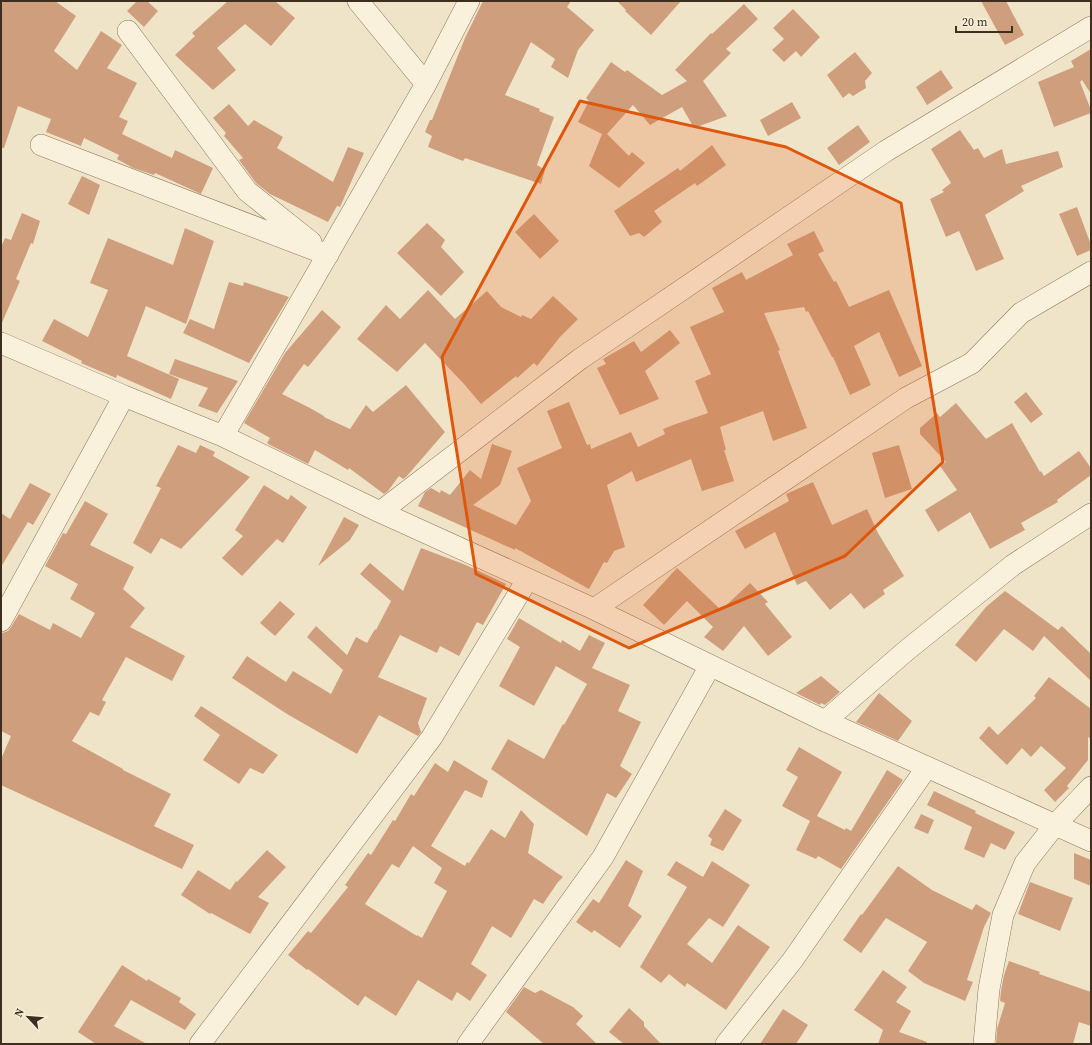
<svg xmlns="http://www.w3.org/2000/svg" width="1092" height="1045" font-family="'Source Serif 4',serif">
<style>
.building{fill:#cf9f7d;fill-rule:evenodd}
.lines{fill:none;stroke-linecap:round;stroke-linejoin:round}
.minor-casing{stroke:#8d765c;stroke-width:22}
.minor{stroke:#faf1dc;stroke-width:21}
.marked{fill:#df570d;fill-opacity:0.2;stroke:#df570d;stroke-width:3;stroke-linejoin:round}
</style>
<rect width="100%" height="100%" fill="#f0e4c8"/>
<path class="building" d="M1 1H55L76 16 54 51 77 70 101 31 122 45 107 68 137 83 119 117 128 121 122 134 172 158 175 150 213 168 201 194 155 173 154 175 133 168 117 159 119 155 84 138 81 146 46 132 51 119 18 106 4 148H1Z
M137 1H147L158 11 144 27 127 11Z
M228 1H275L295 18 271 46 245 24 217 48 236 70 213 90 175 55 195 36 192 33Z
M483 1H571L567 7 594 30 578 50 568 78 551 67 555 59 531 42 505 95 540 109 539 111 554 117 537 165 545 170 541 184 465 158 463 161 428 147 432 136 425 132 430 120H432L465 38Z
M617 1H681L651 35 625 11 626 10Z
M981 1H1006L1024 35 1005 45Z
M744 4 758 19 726 49 731 53 703 81 727 116 694 128 682 107 650 125 633 105 607 134 629 156 632 152 645 163 619 188 589 166 602 134 578 122 589 101 586 98 611 62 625 72 627 70 662 95 687 81 675 70 711 33 712 34Z
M793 9 820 37 801 57 796 51 784 62 772 50 784 39 773 28Z
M1091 49V94L1082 80 1080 82 1091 110V113L1054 127 1038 82 1074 67 1071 61Z
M855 52 872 73 865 81 866 88 853 96 849 93 843 98 827 75Z
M941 70 953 88 927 105 916 87Z
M792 102 801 118 768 136 760 120Z
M229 104 248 126 254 120 283 137 277 148 333 182 348 147 364 153 340 207 337 206 328 222 270 194 256 183 239 160 243 158 224 136 226 133 213 118Z
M858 125 870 142 839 165 827 148Z
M960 130 974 150 978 148 984 158 1002 149 1006 164 1058 151 1063 167 1021 186 1024 191 985 215 1004 259 976 271 959 231 946 237 930 199 944 192 942 190 951 183 931 149Z
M712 145 726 165 697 186 695 183 654 211 662 222 644 237 639 233 630 236 614 211 678 168 680 171Z
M82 176 100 185 89 215 68 204Z
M1077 207 1091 245V250L1077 256 1059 214Z
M22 213 40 221 33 244 31 243 16 279 20 281 1 325V247L5 238 11 240Z
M534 214 559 241 540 259 515 232Z
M427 223 445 240 441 247 464 272 441 296 397 253Z
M185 228 214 241 186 324 146 306 127 356 179 379 171 399 117 375 116 378 81 363 82 361 42 341 54 319 88 337 108 290 90 283 108 238 173 265Z
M814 231 824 251 818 254 834 282 836 281 849 307 889 290 922 366 899 377 879 332 854 346 871 385 850 395 833 357H832L808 311 806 312 804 307 764 313 780 350 778 351 807 428 773 441 763 411 720 427 726 450H724L734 481 702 491 691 459 636 482 632 471 607 485 625 547 614 551 607 563 604 562 589 589 515 548V550L418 506 425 492 431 488 440 493 441 490 450 495 470 470 481 479 492 444 512 451 500 485 473 505 516 525 531 501 517 468 562 448 547 411 569 402 587 445 590 444 591 449 631 432 638 447 665 434 663 429 673 425 708 413 695 381 711 374 690 327 724 312 712 288 742 272 746 280 793 255 787 244Z
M229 282 243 286 244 282 289 297 249 363 183 333 190 319 214 329Z
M428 290 455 319 487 291 501 307 521 317 522 315 531 319 553 296 578 319 560 337 537 366 534 363 517 378 516 376 481 404 464 384 425 343 397 372 357 339 386 305 400 319Z
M322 310 341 327 308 367 304 364 282 394 310 408 324 416V417L350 429 366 405 373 412 406 385 445 432 406 477 403 479 399 476 388 491 384 494 349 468 348 470 315 450 308 464 270 445 267 443 270 438 244 423 285 353Z
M670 330 680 343 645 371 659 399 620 415 597 368 606 364 603 359 634 341 641 352Z
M175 359 238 381 217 413 198 406 208 388 169 374Z
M1026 392 1043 414 1031 423 1014 402Z
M956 403 986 439 1012 423 1040 472 1041 471 1044 476 1079 451 1091 468V475L1057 500 1058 502 1021 523 1025 530 990 549 970 512 938 532 925 510 957 490 940 466 946 462 920 434V428L937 413 940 417Z
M178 445 196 453 200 445 215 452 213 456 250 477 181 549 161 538 151 554 133 543 161 488 156 486Z
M899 445 912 489 885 498 872 453Z
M813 482 832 525 867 509 878 533 904 576 883 590 885 594 864 609 851 593 830 610 806 581 797 585 775 532 745 549 735 531 789 501 786 494Z
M30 483 51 494 33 525 28 522 1 567V513L10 519Z
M264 485 288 500 291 495 307 507 283 543 277 539 242 576 222 558 243 536 235 530Z
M85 501 108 514 90 545 134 567 123 589 145 608 130 627 185 656 172 681 126 657 102 700 106 702 99 716 90 712 72 741 123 769V770L171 794 154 826 194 845 182 869 1 785V759L11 736 1 731V635L2 633 8 631 11 627 19 614 50 630 53 623 81 638 95 613 70 599 78 584 45 566 63 533 66 534Z
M344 517 359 525 350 540 318 566Z
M421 548 466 565 506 584 483 625 477 622 459 656 440 646 437 653 400 635 378 677 427 698 418 723 421 732 418 736 379 715 357 754 287 714 232 678 247 656 286 682 293 671 331 694 343 670 307 637 316 626 347 655 356 637 367 643 375 629 376 630 391 601 360 574 370 563 403 591Z
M677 568 721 610 750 583 768 602 765 604 792 637 768 656 744 626 723 651 704 637 713 627 687 601 664 625 643 605Z
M1005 591 1058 630 1062 626 1091 654V681L1044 636 1033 651 1004 629 976 662 955 645 986 607Z
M280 601 295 614 275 636 260 623Z
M519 618 561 643 562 640 580 651 589 635 605 643 592 668 630 685 618 711 641 722 620 766 632 774 616 798 607 793 587 836 491 769 508 739 544 759 563 724 564 725 587 684 556 666 534 706 499 686 520 647 507 639Z
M821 676 840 692 825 705 821 703 820 705 796 693Z
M1049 677 1091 709V739L1088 737V760L1067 786 1069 788 1055 802 1044 790 1066 768 1041 746 1031 757 1022 748 1007 765 979 738 989 726 998 735 1036 698 1034 696Z
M879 693 912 721 898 741 856 722Z
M201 706 278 755 263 774 250 768 239 784 203 760 220 735 194 716Z
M799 747 842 772 817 816 845 830 846 828 851 831 887 770 903 780 841 869 818 856 816 859 796 850 810 821 782 806 798 777 786 770Z
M454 760 488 781 482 798 465 790 431 846 465 866 467 862 469 863 491 829 505 838 521 810 534 824 528 853 563 877 558 882 543 904 534 899 511 938 492 926 471 964 487 975 470 1001 457 992 452 1001 418 980 396 1016 365 996 358 1006 308 969 307 970 288 955 308 931 311 933 348 887 345 885 368 853 371 855 393 820 395 821 411 794 414 796 435 763 448 772ZM413 846 442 868 434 883 447 891 422 938 417 935V936L365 904 392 864 399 868Z
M934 791 976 811 975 813 1015 832 1005 850 991 843 984 858 964 849 972 827 927 805Z
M725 809 742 820 723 851 710 845 712 839 708 836Z
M921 814 934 820 928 834 914 828Z
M267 850 286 867 258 897 269 903 250 934 211 913 210 914 181 895 198 870 230 890 236 881 237 882Z
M1074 853 1091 860V886L1074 879Z
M626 860 643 871 628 906 642 916 620 948 594 930 592 933 576 922 593 899 599 903Z
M676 861 703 877 712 861 750 885 723 927 709 918 687 944 712 963 738 925 770 947 726 1010 687 983 685 987 669 974 661 983 640 967 687 887 667 875Z
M898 866 932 890 972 910 976 904 991 913 984 927 967 980 973 982 965 1001 924 983 908 971 927 942 886 918 861 953 843 940 861 914 862 915Z
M1030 882 1073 898 1060 931 1018 914Z
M1009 961 1040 972 1039 974 1091 992V1026L1079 1022 1073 1044H996L997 1029 1005 1003 1000 1001 1001 991 1004 975Z
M122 965 147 981 148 979 181 998 179 1002 196 1014 185 1030 131 1000 114 1026 147 1044H96L78 1032Z
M883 970 907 987 896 1002 911 1011 899 1032 927 1042V1044H878L883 1030 854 1010Z
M524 987 535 993 541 990 573 1007 583 1016 576 1024 597 1044H544L506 1012Z
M629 1008 644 1022V1026L661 1044H624L609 1032Z
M783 1009 808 1025 796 1044H760Z"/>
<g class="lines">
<defs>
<path id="minor" d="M358 1 426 84
M128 31 247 191 311 242
M41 145 328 255
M1 343 124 396 223 436 380 512 594 609 825 721 1091 841
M223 436 426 84 469 1
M380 512 580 359 886 151 1091 27
M594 609 906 398 972 363 1021 313 1091 272
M1 621 124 396
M825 721 907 650 1013 565 1091 514
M200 1044 432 737 527 580
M468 1044 603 857 710 666
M726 1044 792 961 927 767
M984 1044 989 989 1003 915 1025 863 1055 825 1091 787"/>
</defs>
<use href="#minor" class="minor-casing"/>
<use href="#minor" class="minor"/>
</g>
<path class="marked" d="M580 101 786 147 901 203 943 462 845 556 629 648 476 574 442 357Z"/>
<rect width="1092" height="1045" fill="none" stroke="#3d2e20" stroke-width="4"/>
<g transform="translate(28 1017) rotate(296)" stroke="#f7eed8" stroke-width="3" paint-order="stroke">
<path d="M0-3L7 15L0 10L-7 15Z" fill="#3d2e20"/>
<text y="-6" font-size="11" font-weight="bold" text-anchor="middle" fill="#3d2e20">N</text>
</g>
<path d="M956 26v6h56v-6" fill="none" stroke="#3d2e20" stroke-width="2"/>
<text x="962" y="26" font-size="12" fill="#3d2e20" stroke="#f7eed8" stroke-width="3" paint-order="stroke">20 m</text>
</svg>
